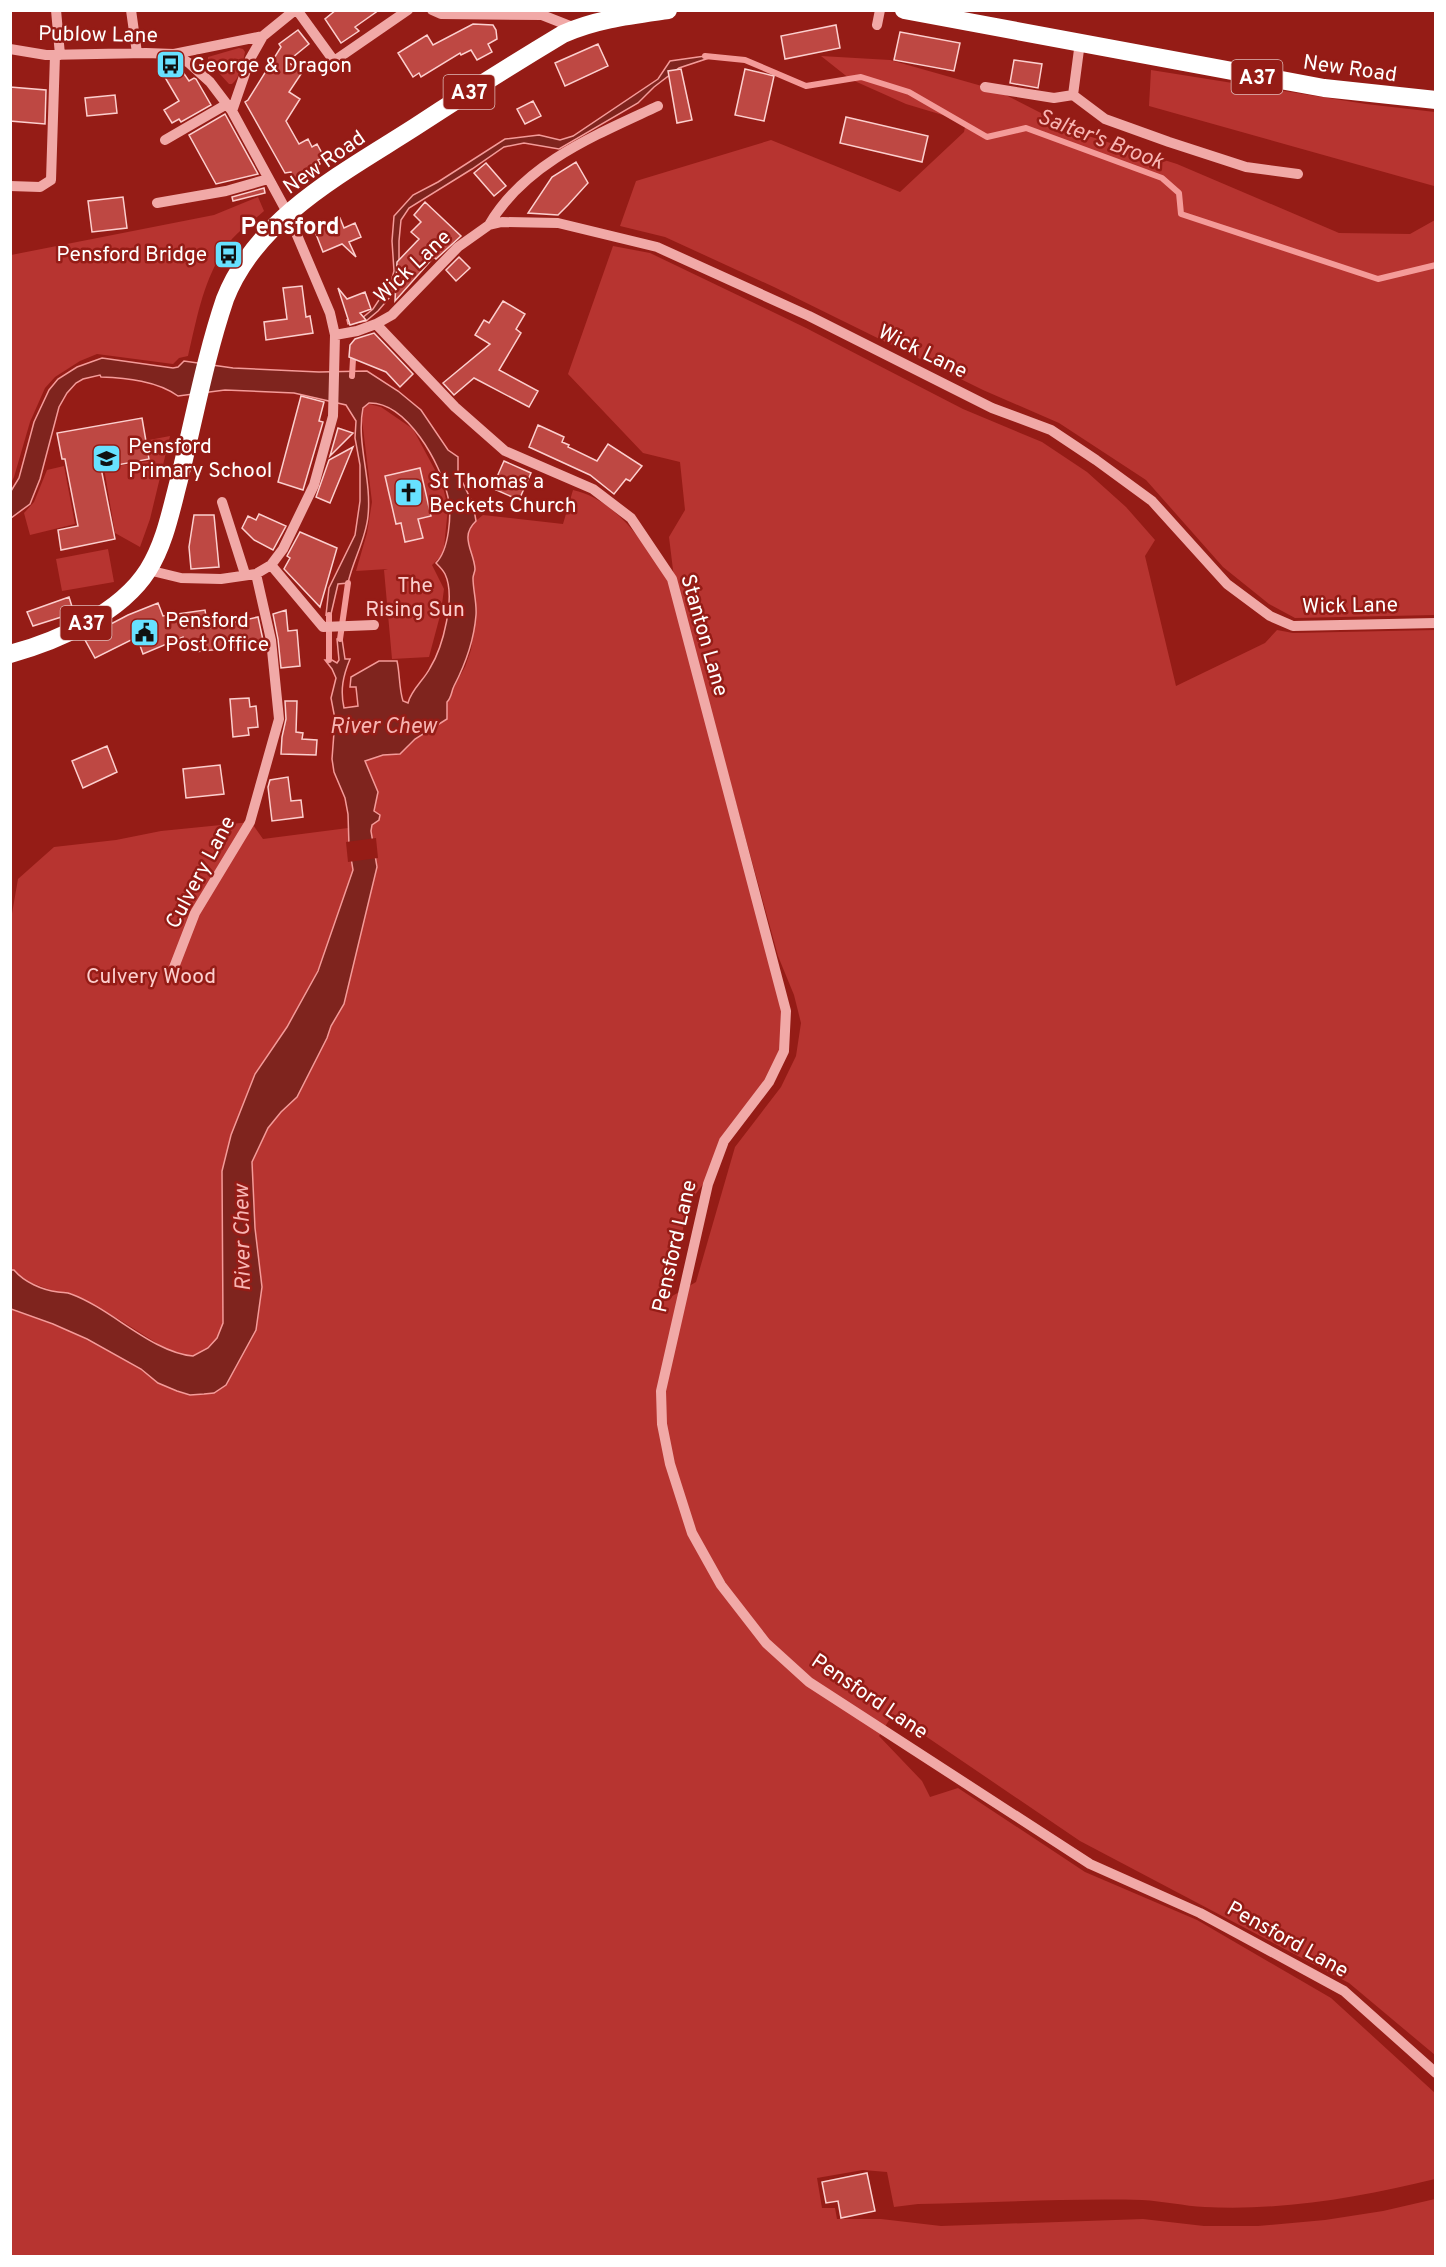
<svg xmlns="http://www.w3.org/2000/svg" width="1446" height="2267" font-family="Overpass,sans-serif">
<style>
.green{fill:#b73430}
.water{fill:#7f241e;stroke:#f49b99;stroke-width:1.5}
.pier{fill:#951c16}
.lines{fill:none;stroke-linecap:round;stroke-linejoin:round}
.stream{stroke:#f49b99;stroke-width:6}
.building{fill:#be4843;stroke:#fccfce;stroke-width:1.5}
.minor{stroke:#f1a9a7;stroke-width:10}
.highway{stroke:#fff;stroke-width:18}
.labels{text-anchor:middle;stroke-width:5;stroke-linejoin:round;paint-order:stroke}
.shield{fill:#951c16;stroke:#dfbbb9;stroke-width:1.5}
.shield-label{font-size:20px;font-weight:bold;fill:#fff}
.street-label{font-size:21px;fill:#fff;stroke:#951c16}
.poi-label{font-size:21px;fill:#fff;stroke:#951c16;text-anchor:start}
.park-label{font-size:21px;fill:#fccfce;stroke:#951c16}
.water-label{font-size:22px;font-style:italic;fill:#f8b5b3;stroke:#951c16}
.quarter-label{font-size:24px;font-weight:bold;fill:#fff;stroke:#951c16}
</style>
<rect width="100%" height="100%" fill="#951c16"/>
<path class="green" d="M239 48 243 49 245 52C243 62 240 78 232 84H229L208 61V57Z
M821 56 890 60 996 90 1082 134 1177 164 1339 233 1410 234 1435 220V615L1295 618 1269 604 1223 567 1146 480 1059 423 983 390 774 287 665 237 620 226 636 181 771 140 900 192 964 132 966 122 906 104 850 79Z
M1151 70 1366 104 1435 112V193L1434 186 1149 106Z
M258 197 264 211C254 220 241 229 232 239 204 274 198 314 188 356L179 358 173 364 97 354 80 361 55 377 45 388 30 422 14 477 11 483V255L214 215Z
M613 246 650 253 806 328 963 409 1042 442 1087 472 1126 507 1155 540 1145 556 1176 686 1265 643 1277 630 1293 633 1435 630V2055L1349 1983 1080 1841 893 1714 879 1736 922 1781 930 1797 958 1788 1085 1872 1197 1920 1331 1998 1435 2093V2179C1361 2197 1283 2211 1205 2207 1184 2206 1163 2201 1142 2200 1068 2198 993 2203 918 2204L894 2207 887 2172 863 2170 817 2178 822 2208H835L837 2219H881L941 2226 1143 2219 1204 2226H1258L1325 2220 1383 2211 1435 2199V2256H11L10 1309 70 1331 141 1369 158 1383 191 1395 214 1393 226 1385 252 1338 259 1312 262 1287 255 1228 252 1162 268 1128 281 1112 297 1097 327 1038 331 1026 344 1004 372 825 379 820V815L374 811 378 792 364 761 383 755 400 754 415 739 447 719V702L451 698 452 690 465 667 471 650 476 615 473 576 475 568 471 557 468 536 472 524 483 515 563 524 573 490C618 500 644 545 670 580L782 1012 781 1050 764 1082 704 1183 688 1204 669 1298 696 1282 735 1147 781 1087 796 1056 801 1023 794 995 778 956 674 578 669 537 685 510 680 462 643 453 568 374Z
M369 404 381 407 413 429 442 483 448 508 444 547 441 556 432 565 444 589 441 612 429 657 392 659 384 570 388 569 356 571 367 533 372 502 362 420 364 408Z
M170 436 150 519 140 547 115 533 104 468 150 461 149 440Z
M64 466 75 524 30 535 24 513 34 502 47 470Z
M108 549 114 582 62 591 56 559Z
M251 822 263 839 348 828 353 870 326 951 311 985 287 1027 255 1074 231 1135 222 1285 224 1316 221 1330 217 1338 208 1348 193 1356 166 1349 120 1320 72 1294 56 1292 32 1283 21 1279 14 1270H11L10 925 18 879 54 847 116 840 161 831Z"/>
<path class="water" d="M705 56 709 58 679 68 654 87 638 103 559 149 524 143 504 147 472 169 409 208 401 220 399 241V265L390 297 378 311 366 321 348 324 347 320 362 318 373 309 391 282 394 271 392 241 394 216 413 195 438 182 505 139 539 135 560 140 573 136 658 79 670 61Z
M102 358 173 368 178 367 184 361 233 368 319 372 367 371 398 391 421 410 448 450 458 457V473L473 504 476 521C459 537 474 551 475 569 475 572 473 575 473 578 473 590 477 603 476 615 474 641 466 663 454 686 451 692 452 697 447 702V719L415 739 400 754 383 755 365 761 378 792 374 811 380 815 379 820 372 825 371 831 377 867 344 1004 331 1026 327 1038 297 1097 281 1112 268 1128 252 1162 255 1228 262 1287 256 1330 226 1385 214 1393 204 1394 190 1395 177 1391 158 1383 141 1369 87 1339 53 1324 11 1309 10 1270H14C24 1282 42 1290 58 1292 63 1293 67 1292 71 1294 112 1309 151 1352 193 1356L208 1348 217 1338 223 1323 222 1171 231 1135 255 1074 287 1027 318 971 353 870 349 846 348 814 345 798 334 772 332 759 335 719 331 698 336 678 332 669 325 660H332L337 663 339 660 337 639H342L345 659H350C343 676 340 690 344 708L358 706 356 687H350L351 677 379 661H397C400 674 399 689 403 701L408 703C411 690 424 680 430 668 443 647 456 597 445 574 443 570 439 566 436 563 449 550 452 514 448 497 441 464 407 402 369 403L363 408C356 443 372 479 368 516 366 539 353 560 348 583L338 584 331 614 326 615 329 588 355 535 360 501V465L355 438 356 421 346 405 294 393 225 390 178 396C157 381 127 378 101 377L100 375 83 379 76 383 67 393 59 407 40 479 30 504 11 518V491L19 478 34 422 49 390 58 379 77 367Z"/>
<path class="pier" d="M376 838 378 858 348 862 346 842Z"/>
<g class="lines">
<path class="stream" d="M705 56 745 60 806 86 861 77 909 92 987 137 1026 128 1162 178 1179 193 1181 214 1378 279 1436 265
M352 376 353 359
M340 639 348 583
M329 660V615"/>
</g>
<path class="building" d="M336 10H379L355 27 359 31 341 43 325 19Z
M473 24 493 25 496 30 497 39 488 44 492 52 477 60 471 50 461 55 460 53 421 77 419 73 413 77 398 53 427 35 433 45Z
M836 25 840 48 785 59 781 36Z
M298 30 309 44 287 62 303 71 289 92 300 99 286 121 299 144 308 139 312 147 317 144 324 157 318 160 320 164 314 167 317 172 296 184 291 172 285 173 245 102 248 100 281 47 279 44Z
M900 32 960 43 954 71 894 60Z
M598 44 608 66 565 86 555 63Z
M1014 60 1042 64 1038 88 1010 83Z
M178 65 189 81 194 78 196 79 211 105 181 122 179 119 172 123 164 110 179 101 163 74Z
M681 69 692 120 677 123 668 71Z
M745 69 774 76 764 121 735 115Z
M10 87 46 90 45 124 10 121Z
M115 95 117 113 87 116 85 98Z
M533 101 541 116 525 124 517 109Z
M225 114 258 174 216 184 189 135Z
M846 117 928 136 922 162 840 143Z
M576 162 588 183 568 205 558 215 528 213 552 177Z
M486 163 506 186 494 196 474 173Z
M264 188 265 193 233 201 232 197Z
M123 197 127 228 92 232 88 201Z
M425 202 461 236 436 259 434 257 395 301 397 262 419 239 411 232 421 222 414 215Z
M340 218 344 228 355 223 361 237 349 242 356 257 342 244 323 252 314 229Z
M459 257 470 268 456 281 446 270Z
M302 286 306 317 310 316 313 333 266 340 264 322 287 319 283 288Z
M338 288 347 299 365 292 371 309 360 313 366 320 350 325Z
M503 301 525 314 516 329 521 333 499 370 538 391 529 407 474 378 454 395 443 383 490 344 475 335 484 320 489 323Z
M374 333 413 374 400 387 386 372 349 357 350 345 355 339Z
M301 396 324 402 319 421 323 422 303 490 278 482Z
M142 418 149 459 101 468 115 539 61 550 58 530 78 526 65 459H62L57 433Z
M538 425 564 437 562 442 569 445 568 447 597 461 608 444 642 466 630 481 626 479 614 494 590 475 529 447Z
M338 428 353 433 330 456Z
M353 447 330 503 316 497 329 460Z
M504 461 531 473 519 500 492 488Z
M420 468 431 516 418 519 423 538 405 542 401 523 396 524 385 476Z
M259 514 286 526 273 550 254 540 242 528 248 516 256 520Z
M194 515H214L219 567 191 569 189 547Z
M300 532 337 548 320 607 284 569 290 558 287 556Z
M69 597 74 613 33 626 27 612Z
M158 603 163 616 205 610 208 628 258 617 263 640 231 648 194 652 193 642 184 643 183 637 143 654 137 637 95 658 84 638 128 615Z
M286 610 288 631 297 630 300 666 281 668 278 639 273 614Z
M249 698 250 707 256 706 258 727 248 728 249 735 233 737 230 699Z
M285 701H297L296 732 303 733 302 739 317 740 316 755 281 754 282 737 286 719Z
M107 746 117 772 83 788 72 761Z
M220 765 224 794 186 798 183 769Z
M288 777 291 801 301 800 303 817 272 821 268 787 270 780Z
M867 2173 875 2211 841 2218 838 2201 826 2203 822 2182Z"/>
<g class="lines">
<path class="minor" d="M56 10 60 55
M131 10 137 53
M297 10 334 61 408 10
M432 10 441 14 542 15 575 28
M877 25 880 10
M10 49 46 55 146 53 174 54 189 63 210 82 232 111 288 214 330 313 335 335 333 416 314 485 283 549 271 565 256 574 221 579 181 578 148 570
M174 54 263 36 295 10
M985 87 1054 98 1073 95 1080 42
M1073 95 1105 119 1169 142 1246 167 1298 174
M232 111 250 59 263 36
M165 140 227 104
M10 186 40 187 51 180 55 55
M157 203 226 191 268 179
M489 225C525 163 596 135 658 106
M376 324 392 315 458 247 489 225 502 222 558 223 657 247 809 316 992 408 1051 430 1096 460 1152 501 1227 584 1270 616 1293 626 1436 623
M335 335 357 331 376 324 455 407 505 451 593 489 631 518 672 579 786 1011 784 1051 769 1082 724 1141 708 1184 661 1391 662 1424 670 1464 692 1533 721 1585 766 1643 809 1682 1090 1864 1200 1913 1344 1991 1436 2073
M222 502 245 574
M271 565 323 627 374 625
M171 975 195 913 250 822 279 719 271 640 256 574"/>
<path class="highway" d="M904 10 1324 88 1436 100
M10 654C58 641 121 613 148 570 165 543 171 510 179 480 194 420 205 358 225 299 257 217 345 172 415 127 464 95 513 64 563 34 596 19 633 15 668 10"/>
</g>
<defs>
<symbol id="bus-square" viewBox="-11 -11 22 22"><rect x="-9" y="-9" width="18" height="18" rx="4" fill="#67e1ff" stroke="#951c16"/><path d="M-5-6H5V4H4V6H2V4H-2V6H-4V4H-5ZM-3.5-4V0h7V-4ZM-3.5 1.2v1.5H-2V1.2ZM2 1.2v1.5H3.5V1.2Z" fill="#111"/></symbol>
<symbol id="school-square" viewBox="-11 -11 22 22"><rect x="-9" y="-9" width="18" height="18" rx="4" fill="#67e1ff" stroke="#951c16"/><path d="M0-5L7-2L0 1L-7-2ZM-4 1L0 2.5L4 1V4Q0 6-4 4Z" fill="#111"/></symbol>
<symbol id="church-square" viewBox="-11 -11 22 22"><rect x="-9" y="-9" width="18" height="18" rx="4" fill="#67e1ff" stroke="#951c16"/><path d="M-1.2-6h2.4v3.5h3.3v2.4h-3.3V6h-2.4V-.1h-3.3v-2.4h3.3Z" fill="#111"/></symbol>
<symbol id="civic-square" viewBox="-11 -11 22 22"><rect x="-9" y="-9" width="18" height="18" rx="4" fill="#67e1ff" stroke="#951c16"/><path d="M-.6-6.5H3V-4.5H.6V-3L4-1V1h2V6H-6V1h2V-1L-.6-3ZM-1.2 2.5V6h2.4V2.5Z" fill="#111"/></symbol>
</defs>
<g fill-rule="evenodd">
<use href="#bus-square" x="154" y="48" width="33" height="33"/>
<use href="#bus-square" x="212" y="238" width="33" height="33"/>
<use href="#school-square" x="90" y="442" width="33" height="33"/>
<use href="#church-square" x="392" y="476" width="33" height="33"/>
<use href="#civic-square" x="128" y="616" width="33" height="33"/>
</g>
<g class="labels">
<g class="shield">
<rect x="1231.5" y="60" width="51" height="34" rx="4.5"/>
<rect x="443.5" y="75" width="51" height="34" rx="4.5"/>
<rect x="60.5" y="606" width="51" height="34" rx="4.5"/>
</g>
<g class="shield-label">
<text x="1257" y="84">A37</text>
<text x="469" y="99">A37</text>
<text x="86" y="630">A37</text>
</g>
<g class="street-label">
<text transform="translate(98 34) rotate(1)" y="7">Publow Lane</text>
<text transform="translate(1350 68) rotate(8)" y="7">New Road</text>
<text transform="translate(324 162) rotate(-35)" y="7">New Road</text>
<text transform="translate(412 266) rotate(-43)" y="7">Wick Lane</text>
<text transform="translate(923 351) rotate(26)" y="7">Wick Lane</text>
<text transform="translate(1350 605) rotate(-1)" y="7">Wick Lane</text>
<text transform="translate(705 635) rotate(74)" y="7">Stanton Lane</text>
<text transform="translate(200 872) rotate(-62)" y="7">Culvery Lane</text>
<text transform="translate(674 1246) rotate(-77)" y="7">Pensford Lane</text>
<text transform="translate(870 1696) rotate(34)" y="7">Pensford Lane</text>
<text transform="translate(1288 1939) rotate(29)" y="7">Pensford Lane</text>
</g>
<g class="poi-label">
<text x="191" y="72">George &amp; Dragon</text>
<text x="207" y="261" text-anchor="end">Pensford Bridge</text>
<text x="128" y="453">Pensford<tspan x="128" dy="24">Primary School</tspan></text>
<text x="429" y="488">St Thomas a<tspan x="429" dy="24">Beckets Church</tspan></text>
<text x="165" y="627">Pensford<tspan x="165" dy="24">Post Office</tspan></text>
</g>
<g class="park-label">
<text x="415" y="592">The<tspan x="415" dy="24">Rising Sun</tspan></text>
<text x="151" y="983">Culvery Wood</text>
</g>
<g class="water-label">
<text transform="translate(1101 138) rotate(21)" y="8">Salter's Brook</text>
<text x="383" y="733">River Chew</text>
<text transform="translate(241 1238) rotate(-91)" y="8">River Chew</text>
</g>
<g class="quarter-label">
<text x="290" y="234">Pensford</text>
</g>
</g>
<rect width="1446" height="2267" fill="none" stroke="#ffffff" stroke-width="24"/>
</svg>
